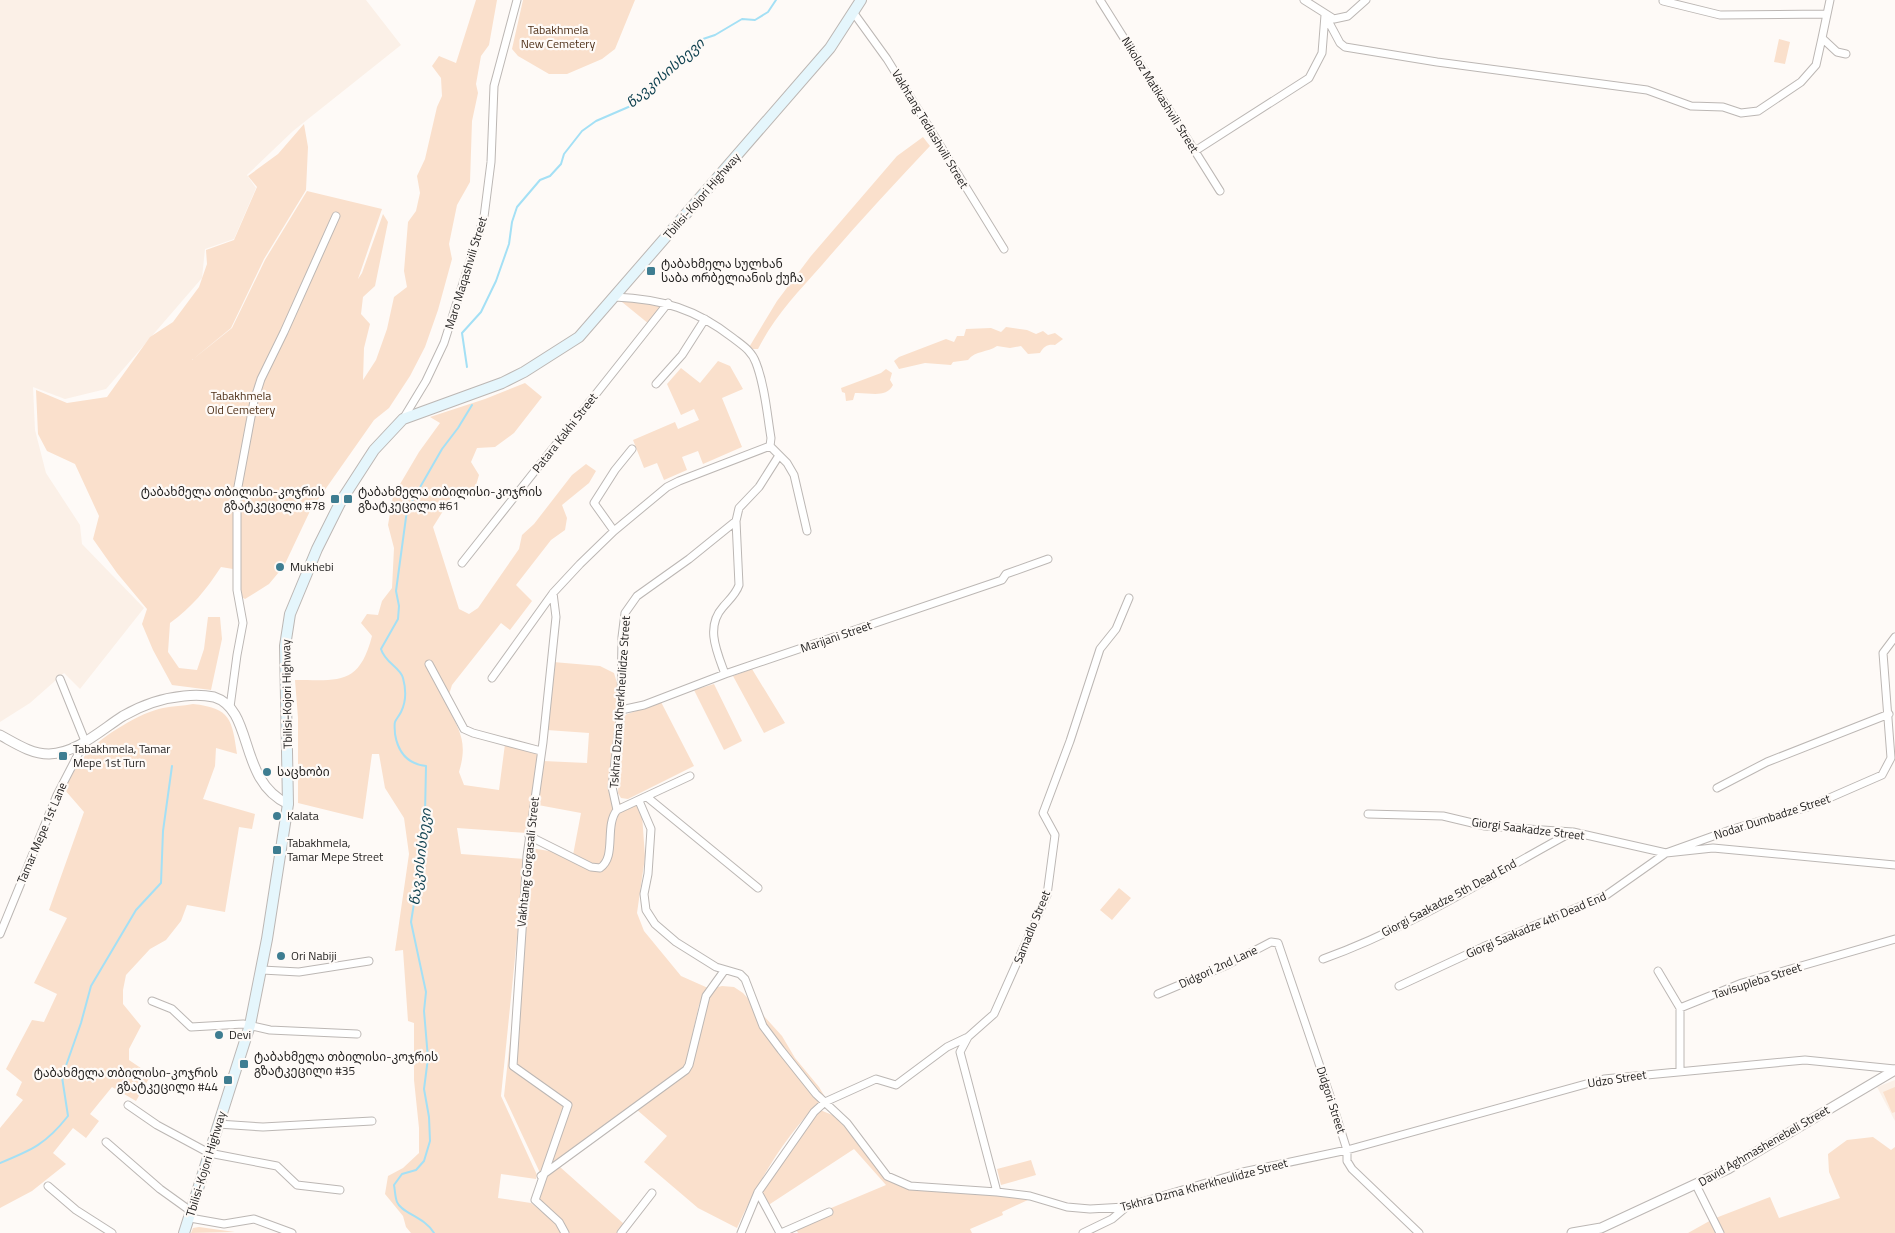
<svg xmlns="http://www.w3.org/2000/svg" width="1895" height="1233" font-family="'Titillium Web','Noto Sans Georgian',sans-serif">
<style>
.built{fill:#fbf0e7}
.green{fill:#fae0cc}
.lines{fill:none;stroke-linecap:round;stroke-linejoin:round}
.stream{stroke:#a4e0f5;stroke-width:2}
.minor-casing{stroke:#bcb7b4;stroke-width:9}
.tertiary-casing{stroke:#bcb7b4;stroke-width:11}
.secondary-casing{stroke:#bcb7b4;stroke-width:12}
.minor{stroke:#fff;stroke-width:7}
.tertiary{stroke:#fff;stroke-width:9}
.secondary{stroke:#e5f6fc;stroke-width:10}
.poi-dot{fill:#3e7d91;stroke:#fefaf7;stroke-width:2}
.labels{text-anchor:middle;stroke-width:4.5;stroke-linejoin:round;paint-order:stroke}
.park-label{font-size:12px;fill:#4f3119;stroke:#fefaf7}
.street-label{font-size:12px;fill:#252322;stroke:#fefaf7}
.poi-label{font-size:12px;fill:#252322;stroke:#fefaf7;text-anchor:start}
.water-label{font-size:14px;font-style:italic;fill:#0b3e4d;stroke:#fefaf7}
</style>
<rect width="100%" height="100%" fill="#fefaf7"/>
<path class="built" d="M0 0H366L401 45 293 131 247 175 256 188 234 239 205 249 202 278 106 389 65 399 33 387 35 430 46 473 80 525 82 544 144 608 80 689 64 673 30 703 0 722Z
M1895 1080V1121L1877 1087Z"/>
<path class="green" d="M476 0H497L489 45 481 56 476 84 478 93 472 121 470 182 457 205 449 244 452 259 438 310 425 347 410 376 389 408 374 420 310 511 284 566 269 584 245 599 234 592 233 569 221 567C206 590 192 607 170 623L168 652 179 668 197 670 204 649 208 617H220L222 639 211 690 172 685 153 650 142 624 147 609 117 573 93 539 99 516 75 464 47 451 38 434 36 390 67 403 107 397 150 337 173 322 199 287 207 264 206 250 234 240 257 187 248 176 278 154 304 124 308 147 306 190 264 259 231 328 192 360 232 328 265 260 307 191 382 209 358 279 362 273 383 214 388 222 375 286 363 297 361 314 370 324 364 348 363 380 376 360 387 329 394 297 407 287 404 271 408 222 416 211 420 193 417 176 425 159 437 107 442 96 441 78 432 66 439 56 456 63Z
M523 0H635L615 49 602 59 567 74H549L518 56 512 49Z
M1779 39 1790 42 1785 64 1774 62Z
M923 137 930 146C893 185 857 224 822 265 798 292 774 317 758 349H748L777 301 811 256 897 156Z
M623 299 664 304 649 324 622 302Z
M1006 327 1027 330 1036 334 1043 331 1048 335 1055 333 1063 339 1055 345C1048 344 1044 346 1040 353L1028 354 1021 346 1010 348 997 346C987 353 976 350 968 360L953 362 951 365 925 363 899 369 894 361 899 357 946 339 954 342 957 336H964L966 329 991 328 1001 332Z
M718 361 730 366 743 389 722 398 742 447 703 464 698 451 682 457 687 470 664 480 657 463 644 468 633 440 675 422 678 429 699 420 694 409 681 415 667 384 681 368 700 383Z
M886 369 892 373 890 380 893 385C886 399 868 392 855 393L853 400 846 401 845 393 842 392 841 388 881 373Z
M525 383 542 397 514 433 495 447 477 448 471 462 479 475 474 492 453 495 433 527 459 609 469 614 478 608 519 549 522 535 534 524 572 475 586 464 596 471 589 483 562 505 567 518 565 530 551 540 516 585 532 601 510 630 501 623 452 685 446 704C460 731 468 742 459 772L464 785 499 790 505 744 539 752 527 833 457 828 461 854 525 859 501 1096 537 1175 536 1179 501 1174 498 1198 531 1203 557 1223 563 1233H411L406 1227 403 1216 385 1194 388 1176 403 1168 419 1153V1128L414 1080V1023L408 1021 403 950 395 951 409 854 404 818 385 788 379 754H372L363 819 298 803V718L295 680C339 680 359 686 372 636L361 623 367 614 378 615 382 601 392 588 394 548 388 525 393 496 419 452 440 423 430 417 485 399Z
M553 662 600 666 614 673 617 683 612 790 614 797 625 807 641 800 645 857 637 913 644 931 681 976 708 988 699 1005 685 1068 541 1175 504 1096 531 848 573 855 581 813 538 805 543 761 587 763 589 733 547 730Z
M752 669 785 723 764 733 733 676Z
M714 684 742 741 724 750 694 690Z
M661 702 694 766 628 799 621 798 618 793 622 716Z
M193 704C231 708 232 720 237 754L216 748 215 766 203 799 255 814 252 829 239 827 225 912 187 905 181 921 166 940 150 949 126 975 123 990V1004L141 1026 129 1049V1060L151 1075 136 1101 112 1087 90 1114 99 1121 86 1138 73 1128 53 1153 66 1164 32 1191 0 1208V1128L23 1100 16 1095 22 1082 6 1069 32 1020 44 1022 57 994 34 983 67 918 49 910 84 812 64 789C71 776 78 764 87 753 102 736 141 712 163 708 173 706 183 706 193 704Z
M1119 888 1131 898 1112 920 1100 910Z
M722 986 734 987 743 993 782 1036 795 1058 819 1087 825 1097C787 1132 758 1181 737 1228L698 1208 644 1162 667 1136 636 1109 688 1071 707 997 714 988Z
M1895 1087V1112L1892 1113 1883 1092Z
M820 1110 835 1116 870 1156 885 1179 906 1188 993 1193 1030 1199 1002 1212 1003 1215 970 1229 972 1233H798L793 1224 886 1185 854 1149 767 1206 760 1192Z
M1873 1137 1891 1150 1895 1147V1233H1688L1713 1219 1770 1197 1779 1218 1840 1198 1829 1172 1828 1154 1847 1140Z
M1031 1160 1036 1175 1001 1185 997 1169Z
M560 1167 624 1224 618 1233H567L537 1200 543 1178Z
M199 1227 235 1232 191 1233 193 1228Z"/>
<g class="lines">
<path class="stream" d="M467 367 462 333 481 312 496 281 509 244 512 222 517 207 540 180 550 176 561 164 564 154 582 131 596 121 633 105 697 41 715 35 742 19 755 20 768 12 776 0
M0 1163C32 1150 46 1144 68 1116L62 1077 81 1023 91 986 136 910 161 883 163 831 172 766
M434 1233C425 1217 401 1213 397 1202 395 1197 395 1190 394 1185L402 1174 416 1170 424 1161 430 1141 429 1117 424 1089 428 1058 424 1011 426 992 411 922 427 823 425 814 426 766C407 764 398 752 395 734 395 730 394 725 395 722 396 719 399 716 401 712 406 702 406 689 403 678 400 667 385 663 381 649L398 619 399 606 396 591 407 510 442 449 458 428 472 405"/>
<defs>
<path id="minor" d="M1100 0 1220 191
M1304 0 1334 19 1348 16 1366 0
M1830 0 1822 38 1837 52 1846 54
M1663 1 1720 15 1827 14
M853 12 887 59 1004 249
M1325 15 1340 43 1345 47 1437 62 1647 90 1691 106 1723 107 1741 113 1758 111 1801 82 1816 65 1822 38
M1195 151 1309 78 1322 53 1325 15
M656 384 682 355 705 319
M403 419 426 381 444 343 484 217 491 162 494 86 517 0
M770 446 787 463 794 475 807 531
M614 531 594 503 615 470 632 449
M462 563 668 303
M553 593 556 617 543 742 527 856 513 1066 568 1105 535 1200 559 1222 565 1233
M429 664 464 729 473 733 541 751
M725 674C717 652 705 627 723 607 729 600 736 594 739 585L736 521
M492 678 553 593 580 564 614 531 667 487 679 481 770 446 771 438C767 414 765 386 756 363 752 351 742 345 733 338 696 309 662 299 615 297
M230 707 237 655 243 623 237 590V492L254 401 261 379 284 332 336 216
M621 710 644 705 725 674 1002 580 1006 574 1048 559
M690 776 617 810 612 787 621 710 622 637 625 613 637 596 689 559 736 521 739 508 759 487 778 457
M1717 788 1767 762 1889 714
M647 797 758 888
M639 801 651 829 648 874 644 894 646 910 655 924 676 942 716 967 740 974 745 979 763 1026 781 1050 816 1094 847 1123 887 1176 910 1186 997 1192 1030 1196 1067 1207 1090 1209 1125 1207 1243 1172 1347 1150 1604 1079 1805 1060 1895 1069
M1368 814 1443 816 1485 826 1573 832 1666 853 1713 848 1895 865
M529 836 591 867 600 868C617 857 604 826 617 810
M0 934 57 795 85 741 60 679
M1323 959C1410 928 1491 876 1572 832
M262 970 299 972 369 961
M1658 971 1680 1008
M1399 986 1483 947 1605 896 1666 853 1733 829 1811 806 1882 775 1891 758 1883 653 1895 637
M1158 994 1227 965 1271 942 1278 943 1329 1093 1347 1150V1161L1352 1169 1419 1233
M152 1001 172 1009 191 1027 243 1024 270 1030 357 1034
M968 1037 960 1052 997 1192
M1680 1071V1008L1742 983 1895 939
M128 1105 157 1125 209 1153 277 1166 297 1185 340 1190
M218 1124 263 1127 372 1121
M106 1142 160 1189 192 1212
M541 1176 686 1070 689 1065 706 996 724 971
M1696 1185 1720 1233
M48 1186 76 1210 112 1233
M758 1192 780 1233
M190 1218 224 1224 254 1219 292 1233
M621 1233 652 1193
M741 1233 758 1192 814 1112 825 1102 876 1079 896 1085 947 1047 968 1037 994 1014 1047 895 1055 835 1043 813 1070 741 1100 649 1116 629 1129 598
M781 1233 829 1212
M1083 1233 1112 1219 1125 1208"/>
<path id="tertiary" d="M0 735C15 743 31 754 49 754 77 753 101 730 123 716 142 705 162 698 184 696 193 695 204 695 214 697 255 710 237 780 288 804
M1572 1233 1601 1228 1728 1169 1895 1070"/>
<path id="secondary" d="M184 1233 250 1025 267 939 288 804 285 646 290 614 317 549 341 501 374 450 403 419 502 383 524 372 579 337 830 48 861 0"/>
</defs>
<use href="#minor" class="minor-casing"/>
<use href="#tertiary" class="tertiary-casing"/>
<use href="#secondary" class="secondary-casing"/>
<use href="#minor" class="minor"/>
<use href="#tertiary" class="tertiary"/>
<use href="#secondary" class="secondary"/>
</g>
<g class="poi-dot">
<rect x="646" y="266" width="10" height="10" rx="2.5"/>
<rect x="330" y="494" width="10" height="10" rx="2.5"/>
<rect x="343" y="494" width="10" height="10" rx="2.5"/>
<circle cx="280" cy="567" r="5"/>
<rect x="58" y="751" width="10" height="10" rx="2.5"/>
<circle cx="267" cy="772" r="5"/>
<circle cx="277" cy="816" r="5"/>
<rect x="272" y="845" width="10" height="10" rx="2.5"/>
<circle cx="281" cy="956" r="5"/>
<circle cx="219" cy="1035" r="5"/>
<rect x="239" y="1059" width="10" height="10" rx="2.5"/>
<rect x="223" y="1075" width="10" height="10" rx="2.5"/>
</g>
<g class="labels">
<g class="park-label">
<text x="558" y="34">Tabakhmela<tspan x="558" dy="14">New Cemetery</tspan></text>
<text x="241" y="400">Tabakhmela<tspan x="241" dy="14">Old Cemetery</tspan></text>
</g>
<g class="street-label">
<text transform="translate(1160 95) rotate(58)" y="4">Nikoloz Matikashvili Street</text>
<text transform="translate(930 129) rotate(59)" y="4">Vakhtang Tediashvili Street</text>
<text transform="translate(702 196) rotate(-49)" y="4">Tbilisi-Kojori Highway</text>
<text transform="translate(466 273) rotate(-73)" y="4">Maro Maqashvili Street</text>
<text transform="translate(565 433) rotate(-52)" y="4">Patara Kakhi Street</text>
<text transform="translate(836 637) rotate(-19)" y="4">Marijani Street</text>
<text transform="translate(287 694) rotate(-91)" y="4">Tbilisi-Kojori Highway</text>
<text transform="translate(620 702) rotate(-86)" y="4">Tskhra Dzma Kherkheulidze Street</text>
<text transform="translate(1772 817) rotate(-18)" y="4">Nodar Dumbadze Street</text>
<text transform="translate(1528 829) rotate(7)" y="4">Giorgi Saakadze Street</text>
<text transform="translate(42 833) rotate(-67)" y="4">Tamar Mepe 1st Lane</text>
<text transform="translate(528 862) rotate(-84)" y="4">Vakhtang Gorgasali Street</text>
<text transform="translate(1449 898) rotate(-28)" y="4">Giorgi Saakadze 5th Dead End</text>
<text transform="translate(1536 925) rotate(-23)" y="4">Giorgi Saakadze 4th Dead End</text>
<text transform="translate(1032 927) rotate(-68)" y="4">Samadlo Street</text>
<text transform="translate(1218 967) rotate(-25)" y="4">Didgori 2nd Lane</text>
<text transform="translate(1757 981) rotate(-18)" y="4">Tavisupleba Street</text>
<text transform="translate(1617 1079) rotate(-9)" y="4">Udzo Street</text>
<text transform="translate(1331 1100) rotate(72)" y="4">Didgori Street</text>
<text transform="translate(1764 1146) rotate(-30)" y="4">David Aghmashenebeli Street</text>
<text transform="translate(206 1164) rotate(-73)" y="4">Tbilisi-Kojori Highway</text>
<text transform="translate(1204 1185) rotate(-15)" y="4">Tskhra Dzma Kherkheulidze Street</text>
</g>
<g class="poi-label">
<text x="661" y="268">ტაბახმელა სულხან<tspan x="661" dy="14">საბა ორბელიანის ქუჩა</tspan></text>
<text x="325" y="496" text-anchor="end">ტაბახმელა თბილისი-კოჯრის<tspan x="325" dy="14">გზატკეცილი #78</tspan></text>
<text x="358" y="496">ტაბახმელა თბილისი-კოჯრის<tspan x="358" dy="14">გზატკეცილი #61</tspan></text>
<text x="290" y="571">Mukhebi</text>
<text x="73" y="753">Tabakhmela, Tamar<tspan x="73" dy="14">Mepe 1st Turn</tspan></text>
<text x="277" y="776">საცხობი</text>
<text x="287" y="820">Kalata</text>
<text x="287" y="847">Tabakhmela,<tspan x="287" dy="14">Tamar Mepe Street</tspan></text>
<text x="291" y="960">Ori Nabiji</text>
<text x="229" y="1039">Devi</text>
<text x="254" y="1061">ტაბახმელა თბილისი-კოჯრის<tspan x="254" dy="14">გზატკეცილი #35</tspan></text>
<text x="218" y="1077" text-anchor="end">ტაბახმელა თბილისი-კოჯრის<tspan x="218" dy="14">გზატკეცილი #44</tspan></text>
</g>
<g class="water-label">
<text transform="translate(665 73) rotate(-41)" y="5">წავკისისხევი</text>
<text transform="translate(420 857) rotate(-83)" y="5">წავკისისხევი</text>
</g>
</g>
</svg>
